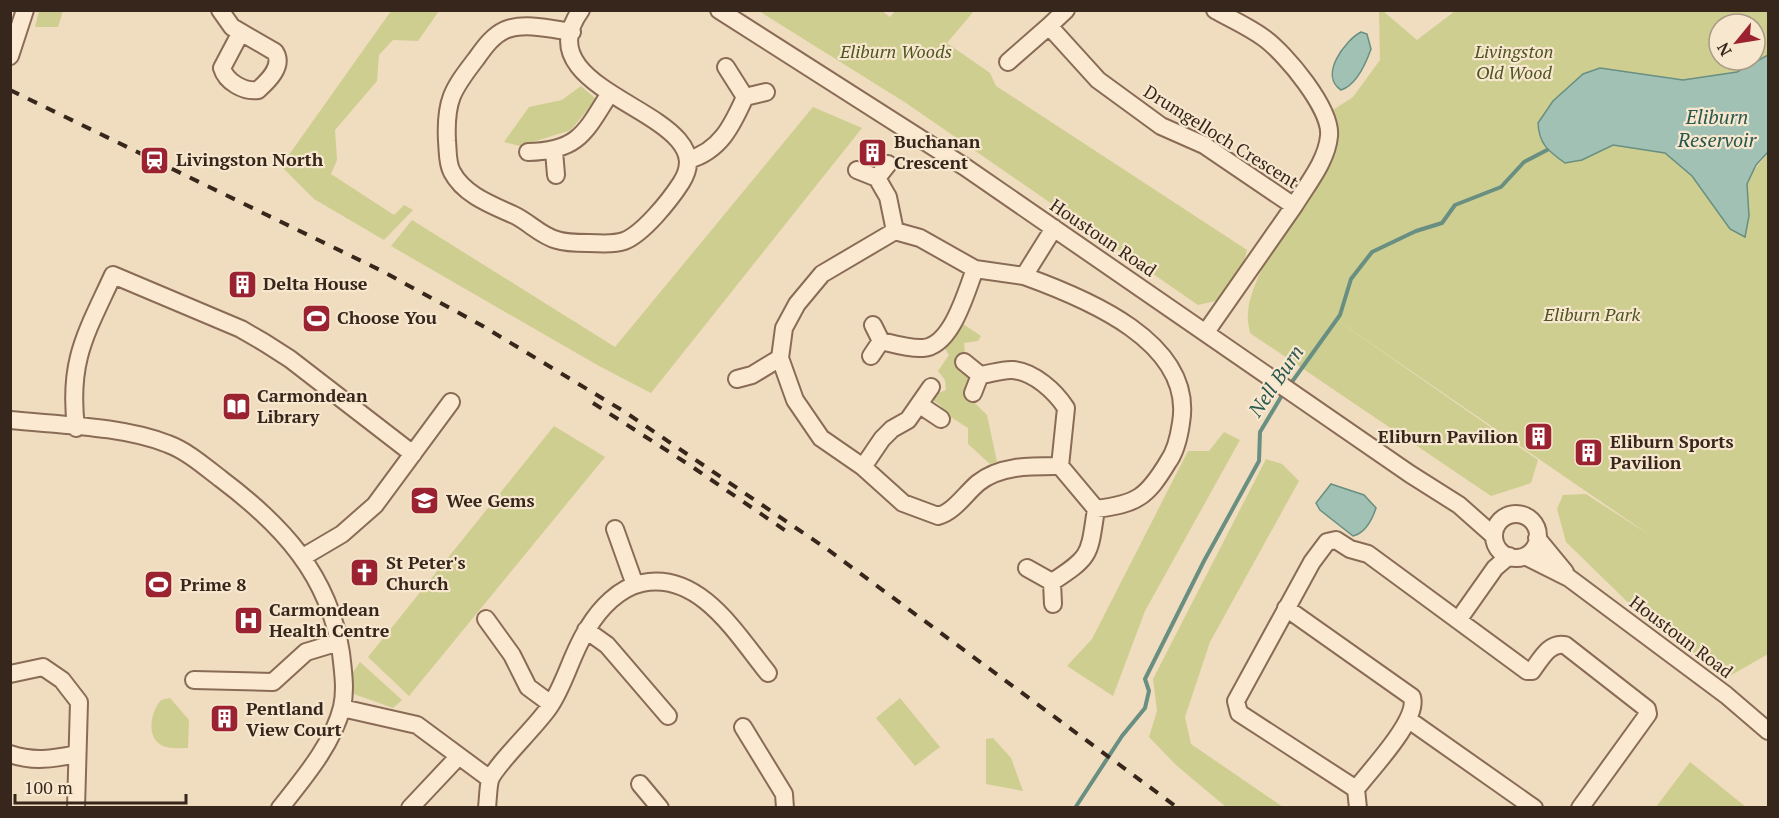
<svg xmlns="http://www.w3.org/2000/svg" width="1779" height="818" font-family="'PT Serif',serif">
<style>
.green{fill:#cece91;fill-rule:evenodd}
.water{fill:#a1c1b4;stroke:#688f81;stroke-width:1.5}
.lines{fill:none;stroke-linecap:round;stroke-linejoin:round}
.stream{stroke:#688f81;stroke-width:4}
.minor-casing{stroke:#896b56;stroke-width:20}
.minor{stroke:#fbead1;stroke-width:16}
.rail{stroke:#37261b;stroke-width:4;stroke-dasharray:10 10;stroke-linecap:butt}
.labels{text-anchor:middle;stroke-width:4.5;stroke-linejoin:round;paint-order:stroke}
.park-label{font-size:18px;font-style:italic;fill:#4e5521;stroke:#f7e7ce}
.street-label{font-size:18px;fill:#37261b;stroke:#f7e7ce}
.poi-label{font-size:18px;font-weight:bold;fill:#37261b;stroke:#f7e7ce;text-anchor:start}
.water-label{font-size:20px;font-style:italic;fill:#295850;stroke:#f7e7ce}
</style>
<rect width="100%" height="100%" fill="#f0dcbe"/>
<path class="green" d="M881 10 890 17 895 11H974L947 43 990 73 996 86 1247 250 1243 266 1220 300 1198 305 906 103 759 11Z
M39 11H63L58 27H35Z
M391 11H439L418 41 393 40 379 55 377 81 335 130 337 160 331 174 394 215 404 205 413 210 384 240 314 199 281 166Z
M1379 11H1383L1417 40 1455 11H1768V55L1737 72 1683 80 1600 68 1583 74 1553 101 1582 160 1613 145 1665 153 1692 176 1731 229 1745 237C1751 215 1743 199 1747 184 1750 170 1762 163 1768 152V654L1728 677 1646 620 1566 542 1557 509 1563 495 1586 494 1651 536 1318 307 1538 460 1531 483 1491 496 1250 333C1249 327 1247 320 1248 314 1249 261 1348 151 1333 110L1353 97 1380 60ZM1719 24H1755V60H1719Z
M581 86 596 99 571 130 520 146 504 142 529 107 562 100Z
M813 107 862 128 651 393 599 366 391 246 412 220 615 347Z
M963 324 981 336 978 341 964 343 965 351 959 357 973 373 974 402 987 415 997 462 990 464 968 444V428L943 412 941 406 934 401 936 394 946 390 945 380 938 371 949 355 944 347Z
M554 426 605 457 409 696 368 657Z
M1224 432 1240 440 1145 611 1113 696 1067 666 1092 639 1188 451H1209Z
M1266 459 1282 464 1299 481 1210 642 1185 717 1191 744 1283 807H1226L1176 765 1149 737 1157 711 1153 679Z
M360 662 402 700 393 708 351 693 350 677Z
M170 698 189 720 188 748C181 748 170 749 163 746 145 738 151 711 161 700Z
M900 698 940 747 915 766 876 718Z
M993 738 1011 758 1023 791 986 784V739Z
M1690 762 1746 807H1656Z"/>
<path class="water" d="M1361 32 1367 34 1371 49C1366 63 1357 85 1341 90 1319 76 1344 41 1361 32Z
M1768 55V152L1756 165 1747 184 1749 216 1745 237 1730 229 1692 176 1665 153 1613 145 1582 160 1565 163C1548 151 1539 144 1538 123L1553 101 1583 74 1600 68 1683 80 1737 72Z
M1331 484 1364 495 1376 508C1372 520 1365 533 1353 536L1320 510 1316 503Z"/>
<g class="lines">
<path class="stream" d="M1289 386 1340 315 1351 279 1372 252 1416 231 1442 223 1455 205 1501 187 1524 162 1547 150
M1075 808 1122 736 1145 708 1149 691 1145 679 1204 561 1259 461 1260 432 1284 392"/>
<defs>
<path id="minor" d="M220 10 232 27 275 52C284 66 268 81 258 90 244 92 226 82 222 68L241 32
M719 10 965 167 1410 474 1459 505 1494 536
M1215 10C1231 19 1249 27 1264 38 1285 53 1332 109 1329 136 1327 161 1306 186 1294 206
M1049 26 1066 10
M572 32C552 29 524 22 505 30 492 36 484 48 476 59 452 90 445 101 447 141 448 151 447 163 452 172 464 195 492 205 514 215 529 222 541 236 557 240 566 243 578 243 588 243 600 243 613 245 624 241 643 234 670 200 681 183 728 111 518 97 581 10
M10 56 25 10
M1008 62 1049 26 1098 80 1161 126 1204 145 1294 206 1206 332
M726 67 745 97 766 92
M554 151 556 175
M528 152C578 151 585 133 610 93
M688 160C720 151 732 126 745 97
M857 170 877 178 888 164
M877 178 888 197 895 231
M1024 276 975 269 920 238 895 231 822 274 797 304 784 328 780 358 795 400 821 438 863 467 903 503 938 516C954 512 965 494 978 483 1000 465 1032 466 1060 466L1096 509C1137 504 1147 497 1168 462 1176 451 1179 437 1181 423 1195 342 1085 298 1024 276L1054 228
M873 325 881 341
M871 356 881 341C894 344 909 349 923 348 952 346 966 292 975 269
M964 362 980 375 973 393
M980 375C990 374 1003 369 1013 370 1034 372 1055 391 1066 408L1060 466
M737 379 752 375 780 358
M920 405 941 419
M10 420C59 425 123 426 168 444 187 451 204 466 221 479 282 525 329 575 341 653 343 671 346 690 342 707 333 744 303 779 280 808
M76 428C68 360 86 334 113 275L241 329 265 343 290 359 413 454
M863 467 882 439 892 429 908 420 931 387
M1494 536a22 22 0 1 1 44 0a22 22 0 1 1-44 0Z
M615 529 635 585
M1537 538 1565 572
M1525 556 1569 578 1726 695 1768 731
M303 557 342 534 375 505 451 402
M1027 568 1052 582
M1053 604 1052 582C1092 556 1089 555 1096 509
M1286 608 1412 697C1419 720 1371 769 1356 789
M486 619 512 655 528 687 551 704
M1459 619 1495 568 1509 556
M586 630 607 645 668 716
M10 674 43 667 62 680 79 702 76 808
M194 680 273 682 306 652 339 642
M342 708 417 725 490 779
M1409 720 1534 808
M743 727 784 794 785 808
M10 754C33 762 53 759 76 754
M640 784 660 808
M1356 789 1239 713 1236 701 1312 562 1327 542 1336 540 1350 549 1368 554 1527 671H1532C1541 659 1549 642 1565 645L1647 709 1648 714 1580 808
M1356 789 1358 808
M410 808 458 757
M487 808C488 799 488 788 490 780 495 765 538 725 550 706 566 682 572 652 588 628 600 608 619 588 642 583 700 571 737 635 768 673"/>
</defs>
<use href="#minor" class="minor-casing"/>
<use href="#minor" class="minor"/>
<path class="rail" d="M10 90 380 270 481 325 625 412 827 549 1178 808
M593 403 691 466 786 531"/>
</g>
<defs>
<symbol id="building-square" viewBox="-11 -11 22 22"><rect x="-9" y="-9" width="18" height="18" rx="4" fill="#9b2230" stroke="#f7e7ce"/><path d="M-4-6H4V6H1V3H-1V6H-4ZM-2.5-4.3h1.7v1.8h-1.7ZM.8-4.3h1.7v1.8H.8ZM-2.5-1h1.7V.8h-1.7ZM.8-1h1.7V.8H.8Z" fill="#fff"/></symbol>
<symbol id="station-square" viewBox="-11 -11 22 22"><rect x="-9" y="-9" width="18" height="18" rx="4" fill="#9b2230" stroke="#f7e7ce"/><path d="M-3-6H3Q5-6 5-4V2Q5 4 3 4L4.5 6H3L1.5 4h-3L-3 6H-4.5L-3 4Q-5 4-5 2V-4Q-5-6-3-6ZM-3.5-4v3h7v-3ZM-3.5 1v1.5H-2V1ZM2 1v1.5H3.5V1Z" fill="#fff"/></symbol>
<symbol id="stadium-square" viewBox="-11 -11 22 22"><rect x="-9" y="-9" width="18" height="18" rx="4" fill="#9b2230" stroke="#f7e7ce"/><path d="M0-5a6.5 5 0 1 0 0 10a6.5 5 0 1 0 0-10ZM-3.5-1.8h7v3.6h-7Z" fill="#fff"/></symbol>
<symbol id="library-square" viewBox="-11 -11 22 22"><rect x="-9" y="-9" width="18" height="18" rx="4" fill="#9b2230" stroke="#f7e7ce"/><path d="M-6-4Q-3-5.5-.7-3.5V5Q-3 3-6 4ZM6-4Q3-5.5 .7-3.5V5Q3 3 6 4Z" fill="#fff"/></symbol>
<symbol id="school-square" viewBox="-11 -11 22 22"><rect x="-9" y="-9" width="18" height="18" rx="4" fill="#9b2230" stroke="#f7e7ce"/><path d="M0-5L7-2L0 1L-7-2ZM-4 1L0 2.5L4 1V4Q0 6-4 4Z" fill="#fff"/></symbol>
<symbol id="church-square" viewBox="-11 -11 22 22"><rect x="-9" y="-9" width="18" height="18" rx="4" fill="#9b2230" stroke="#f7e7ce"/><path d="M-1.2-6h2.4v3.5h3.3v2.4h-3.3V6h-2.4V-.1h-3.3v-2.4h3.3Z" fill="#fff"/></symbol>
<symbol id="hospital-square" viewBox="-11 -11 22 22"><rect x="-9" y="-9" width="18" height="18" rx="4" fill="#9b2230" stroke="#f7e7ce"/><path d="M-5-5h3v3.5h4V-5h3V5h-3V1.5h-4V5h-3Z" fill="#fff"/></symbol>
</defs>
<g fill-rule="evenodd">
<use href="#building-square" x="856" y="136" width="33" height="33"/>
<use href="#station-square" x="138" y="144" width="33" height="33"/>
<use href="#building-square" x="226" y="268" width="33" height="33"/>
<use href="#stadium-square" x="300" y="302" width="33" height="33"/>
<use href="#library-square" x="220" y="390" width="33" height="33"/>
<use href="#building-square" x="1522" y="420" width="33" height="33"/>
<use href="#building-square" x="1572" y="436" width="33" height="33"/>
<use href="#school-square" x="408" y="484" width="33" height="33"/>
<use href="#church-square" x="348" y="556" width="33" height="33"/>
<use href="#stadium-square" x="142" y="568" width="33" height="33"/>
<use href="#hospital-square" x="232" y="604" width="33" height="33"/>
<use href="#building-square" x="208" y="702" width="33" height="33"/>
</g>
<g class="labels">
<g class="park-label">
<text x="896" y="58">Eliburn Woods</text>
<text x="1514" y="58">Livingston<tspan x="1514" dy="21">Old Wood</tspan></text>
<text x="1592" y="321">Eliburn Park</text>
</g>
<g class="street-label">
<text transform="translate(1221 137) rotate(32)" y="6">Drumgelloch Crescent</text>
<text transform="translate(1103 238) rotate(34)" y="6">Houstoun Road</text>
<text transform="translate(1681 637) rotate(37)" y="6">Houstoun Road</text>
</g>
<g class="poi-label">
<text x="894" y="148">Buchanan<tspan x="894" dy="21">Crescent</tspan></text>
<text x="176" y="166">Livingston North</text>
<text x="263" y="290">Delta House</text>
<text x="337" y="324">Choose You</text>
<text x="257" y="402">Carmondean<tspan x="257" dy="21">Library</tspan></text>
<text x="1518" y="443" text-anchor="end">Eliburn Pavilion</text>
<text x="1610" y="448">Eliburn Sports<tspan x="1610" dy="21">Pavilion</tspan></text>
<text x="446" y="507">Wee Gems</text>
<text x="386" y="569">St Peter's<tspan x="386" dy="21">Church</tspan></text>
<text x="180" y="591">Prime 8</text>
<text x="269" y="616">Carmondean<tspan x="269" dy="21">Health Centre</tspan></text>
<text x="246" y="715">Pentland<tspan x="246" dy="21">View Court</tspan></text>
</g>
<g class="water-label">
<text x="1717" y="124">Eliburn<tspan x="1717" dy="23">Reservoir</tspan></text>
<text transform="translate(1276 381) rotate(-56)" y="7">Nell Burn</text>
</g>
</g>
<rect width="1779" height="818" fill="none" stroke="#37261b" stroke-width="24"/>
<g transform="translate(1737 42) rotate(240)"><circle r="28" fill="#f7e7ce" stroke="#aa9a86" stroke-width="1.5"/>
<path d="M0-4.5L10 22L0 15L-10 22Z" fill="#9b2230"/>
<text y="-9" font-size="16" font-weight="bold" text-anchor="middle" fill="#37261b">N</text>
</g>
<path d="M15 794v9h171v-9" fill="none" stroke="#37261b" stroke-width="3"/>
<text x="24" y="794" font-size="18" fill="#37261b" stroke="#f7e7ce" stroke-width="4.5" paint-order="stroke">100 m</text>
</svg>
